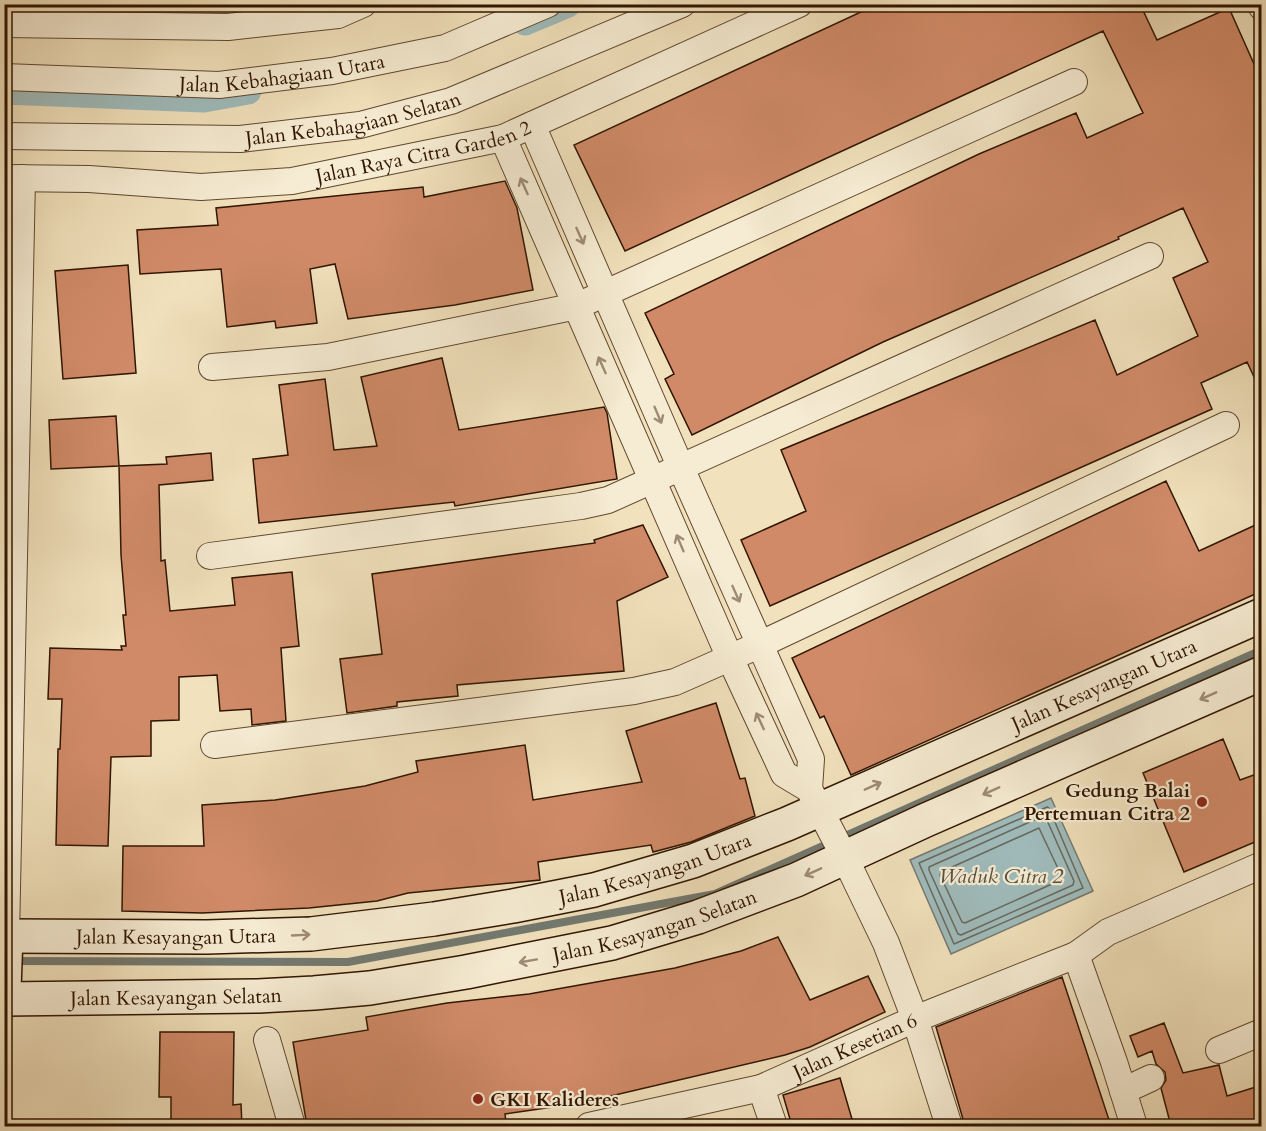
<svg xmlns="http://www.w3.org/2000/svg" width="1266" height="1131" font-family="Cardo,serif">
<style>
.water{fill:#9fbbbb;stroke:#737970;stroke-width:1.5}
.lines{fill:none;stroke-linecap:round;stroke-linejoin:round}
.shore{stroke:#68685e;stroke-width:1.5}
.stream{stroke:#737970;stroke-width:8}
.canal{stroke:#9fbbbb;stroke-width:27}
.building{fill:#d08a68;stroke:#301500;stroke-width:1.5}
.street-casing{stroke:#60482f;stroke-width:28}
.secondary-casing{stroke:#301500;stroke-width:36}
.street{stroke:#f6ecd3;stroke-width:26}
.secondary{stroke:#f6ecd3;stroke-width:33}
.oneway{stroke:#9d8b74}
.poi-dot{fill:#8f2418;stroke:#f6ecd3;stroke-width:2}
.labels{text-anchor:middle;stroke-width:4.5;stroke-linejoin:round;paint-order:stroke}
.street-label{font-size:20px;fill:#301500;stroke:#f6ecd3}
.poi-label{font-size:20px;font-weight:bold;fill:#301500;stroke:#f6ecd3;text-anchor:end}
.water-label{font-size:21px;font-style:italic;fill:#574f41;stroke:#f6ecd3}
</style>
<rect width="100%" height="100%" fill="#f1e1bc"/>
<filter id="stains"><feTurbulence type="fractalNoise" baseFrequency=".00333" numOctaves="4"/><feColorMatrix values="0 0 0 0 .2 0 0 0 0 .09 0 0 0 0 .02 0 0 0 .5 -.17"/></filter>
<radialGradient id="worn" r=".72"><stop offset=".6" stop-color="#630" stop-opacity="0"/><stop offset="1" stop-color="#630" stop-opacity=".3"/></radialGradient>
<path class="water" d="M1051 798 1093 891 951 954 910 860Z"/>
<g class="lines">
<path class="shore" d="M1047 807 1049 808 1083 888 954 944 919 863Z
M1043 816 1046 818 1074 881 1073 885 961 935 958 934 929 870V867Z
M1039 828 1062 877 1061 880 965 923 962 922 940 875 941 872Z"/>
<path class="stream" d="M12 961 348 962 715 894 1262 650"/>
<path class="canal" d="M525 22 568 4
M4 91 204 99 248 91"/>
</g>
<path class="building" d="M878 4H1085L1088 12 1104 4H1140L1157 40 1229 8 1262 82V394L1247 362 1201 383 1212 409 770 606 741 540 806 511 781 450 1095 320 1117 375 1198 336 1173 278 1208 262 1183 208 1118 237 1119 239 883 342 692 435 665 379 674 374 645 313 979 154 1076 113 1087 138 1143 113 1103 31 625 251 574 145Z
M505 181 517 208 533 290 455 305 348 319 335 264 310 269 317 323 276 328 275 321 227 327 221 269 140 274 137 230 218 225 216 208 423 187 424 197Z
M128 265 136 373 63 379 55 271Z
M442 358 459 430 604 407 607 413 617 479 455 506 454 502 259 523 253 459 288 455 279 385 325 379 334 450 377 446 361 377Z
M116 416 119 466 51 469 49 420Z
M211 453 213 480 159 485 161 561 165 560 170 611 235 605 232 578 292 572 299 646 281 648 286 721 252 725 251 709 220 711 217 675 179 677V720L151 721V756L111 757 108 846 56 845 58 749H60L62 699H48L50 648 122 650 121 646H126L123 615H126L121 555 119 466 167 464 166 457Z
M1166 481 1199 551 1262 522V591L851 775 824 716 820 718 792 658Z
M643 525 668 577 617 601 624 671 457 685 458 696 397 702V706L347 713 340 659 382 654 372 574 595 543 594 540Z
M716 703 740 779 745 778 755 816 691 842 653 852 651 845 538 862 540 880 408 893 377 901 309 908 202 913 122 911 123 846H204L202 805 275 800 365 786 418 772 416 761 525 745 533 800 642 782 626 731Z
M1223 739 1240 780 1262 772V839L1184 872 1143 773Z
M778 937 810 1000 868 976 885 1012 810 1047 785 1055 581 1103 505 1114 506 1123 484 1126H307L293 1042 368 1030 366 1017 447 1003 529 994 675 968 741 951Z
M1062 977 1111 1126H965L936 1027Z
M1164 1023 1183 1073 1219 1065 1227 1096 1262 1085V1126H1171L1161 1088 1166 1080 1165 1072 1156 1064 1152 1051 1138 1057 1130 1036Z
M160 1032H234L233 1105 241 1104 242 1126H171V1097H159Z
M840 1078 854 1126H792L783 1095Z"/>
<g class="lines">
<defs>
<g id="street">
<path d="M1260 4 1262 7"/>
<path d="M4 24 228 27 338 15 363 4"/>
<path id="s1" d="M4 77 219 85 332 71 445 48 548 4"/>
<path d="M532 125 681 468 811 759 809 789"/>
<path id="s2" d="M4 136 240 139 360 125 451 101 682 4"/>
<path d="M503 138 730 658 784 774 809 789 845 858 886 943 915 1019 949 1126"/>
<path id="s3" d="M4 178 89 179 201 187 292 181 503 138 799 4"/>
<path d="M212 367 328 357 577 306 1074 82"/>
<path d="M210 556 581 506 608 500 1150 256"/>
<path d="M214 745 634 691 675 682 759 645 1226 425"/>
<path d="M6 936 22 178"/>
<path d="M1076 955 1114 1062 1134 1126"/>
<path d="M267 1040 292 1126"/>
<path d="M1219 1050 1262 1032"/>
<path d="M761 1088 774 1126"/>
<path d="M1123 1091 1151 1078"/>
<path id="s4" d="M589 1126 761 1088 915 1019 1076 955 1108 932 1262 865"/>
</g>
<g id="secondary">
<path id="s5" d="M4 936 207 937 311 934 434 919 513 906 594 890 693 861 787 824 1262 615"/>
<path d="M4 989 6 936"/>
<path id="s6" d="M4 999 258 996 314 993 370 988 466 972 612 943 698 917 796 880 926 820 1262 673"/>
</g>
</defs>
<use href="#street" class="street-casing"/>
<use href="#secondary" class="secondary-casing"/>
<use href="#street" class="street"/>
<use href="#secondary" class="secondary"/>
</g>
<defs><path id="oneway-shaft" d="M-6 0H5M1.5-3L5.5 0L1.5 3" fill="none" stroke-width="1.6" stroke-linecap="round" stroke-linejoin="round" transform="scale(1.5)"/></defs>
<g class="oneway">
<use href="#oneway-shaft" transform="translate(524 186) rotate(-114)"/>
<use href="#oneway-shaft" transform="translate(580 236) rotate(66)"/>
<use href="#oneway-shaft" transform="translate(602 365) rotate(-114)"/>
<use href="#oneway-shaft" transform="translate(658 415) rotate(67)"/>
<use href="#oneway-shaft" transform="translate(680 543) rotate(-113)"/>
<use href="#oneway-shaft" transform="translate(736 594) rotate(66)"/>
<use href="#oneway-shaft" transform="translate(1208 696) rotate(156)"/>
<use href="#oneway-shaft" transform="translate(760 721) rotate(-115)"/>
<use href="#oneway-shaft" transform="translate(873 786) rotate(-24)"/>
<use href="#oneway-shaft" transform="translate(991 791) rotate(156)"/>
<use href="#oneway-shaft" transform="translate(813 872) rotate(156)"/>
<use href="#oneway-shaft" transform="translate(301 935) rotate(-3)"/>
<use href="#oneway-shaft" transform="translate(528 961) rotate(170)"/>
</g>
<g class="poi-dot">
<circle cx="1202" cy="802" r="6"/>
<circle cx="478" cy="1099" r="6"/>
</g>
<g class="labels">
<g class="street-label">
<text dy="7" stroke="none"><textPath href="#s1" startOffset="279">Jalan Kebahagiaan Utara</textPath></text>
<text dy="7" stroke="none"><textPath href="#s2" startOffset="351">Jalan Kebahagiaan Selatan</textPath></text>
<text dy="7" stroke="none"><textPath href="#s3" startOffset="423">Jalan Raya Citra Garden 2</textPath></text>
<text dy="7" stroke="none"><textPath href="#s5" startOffset="1144">Jalan Kesayangan Utara</textPath></text>
<text dy="7" stroke="none"><textPath href="#s5" startOffset="658">Jalan Kesayangan Utara</textPath></text>
<text dy="7" stroke="none"><textPath href="#s6" startOffset="658">Jalan Kesayangan Selatan</textPath></text>
<text dy="7" stroke="none"><textPath href="#s5" startOffset="172">Jalan Kesayangan Utara</textPath></text>
<text dy="7" stroke="none"><textPath href="#s6" startOffset="172">Jalan Kesayangan Selatan</textPath></text>
<text dy="7" stroke="none"><textPath href="#s4" startOffset="279">Jalan Kesetian 6</textPath></text>
</g>
<g class="poi-label">
<text x="1190" y="797">Gedung Balai<tspan x="1190" dy="23">Pertemuan Citra 2</tspan></text>
<text x="490" y="1106" text-anchor="start">GKI Kalideres</text>
</g>
<g class="water-label">
<text x="1001" y="883">Waduk Citra 2</text>
</g>
</g>
<rect width="1266" height="1131" fill="none" stroke="#f1e1bc" stroke-width="24"/>
<rect x="6" y="6" width="1254" height="1119" fill="none" stroke="#301500" stroke-width="3"/>
<rect x="12" y="12" width="1242" height="1107" fill="none" stroke="#301500" stroke-width="1.5"/>
<rect width="100%" height="100%" filter="url(#stains)"/>
<rect width="100%" height="100%" fill="url(#worn)"/>
</svg>
